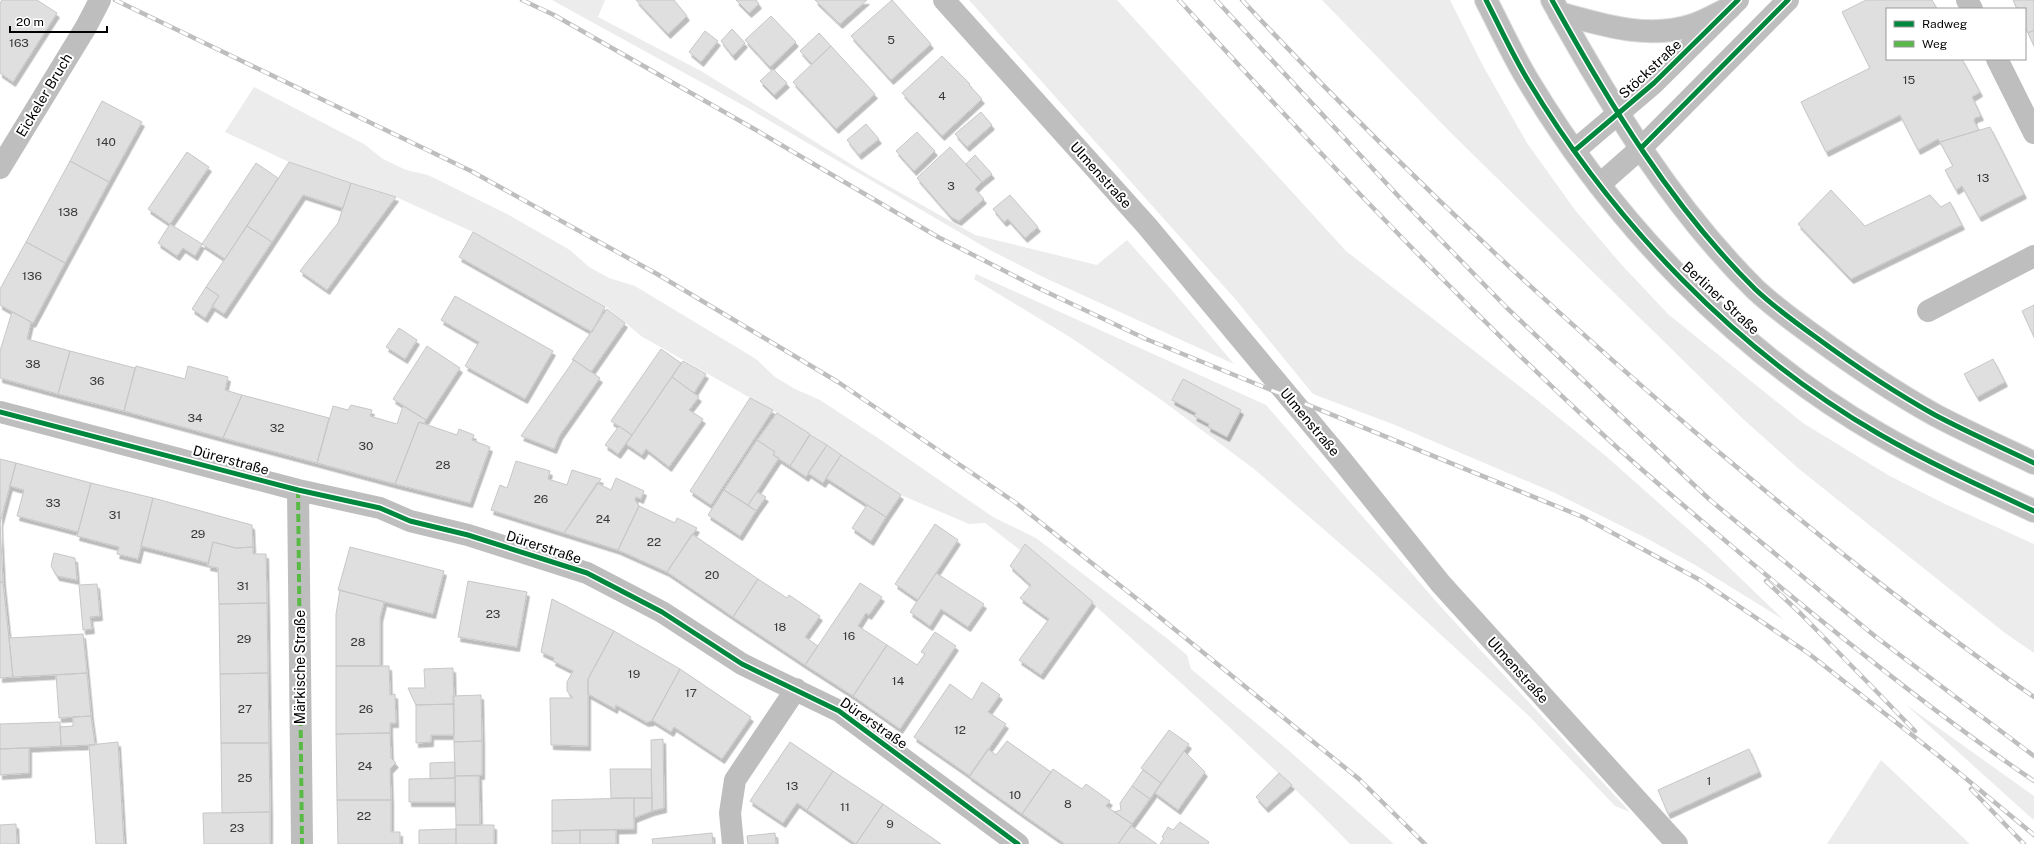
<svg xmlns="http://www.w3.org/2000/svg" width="2034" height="844" font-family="'Public Sans',sans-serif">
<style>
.green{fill:#ececec}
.building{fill:#dfdfdf;stroke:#c7c7c7;filter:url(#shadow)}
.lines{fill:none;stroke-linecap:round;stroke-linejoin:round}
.major-casing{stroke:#dbdbdb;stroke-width:24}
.minor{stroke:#bebebe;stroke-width:22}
.major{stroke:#bebebe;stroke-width:22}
.rail-casing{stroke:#bebebe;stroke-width:4.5}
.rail{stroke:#fff;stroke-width:3;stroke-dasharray:9;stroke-linecap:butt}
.quiet{stroke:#58b947;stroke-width:4;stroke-dasharray:8 4;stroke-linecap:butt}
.cycleway-casing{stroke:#fff;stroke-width:8}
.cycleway{stroke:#00873e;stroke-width:5}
.labels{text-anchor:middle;stroke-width:4;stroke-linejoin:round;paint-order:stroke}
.number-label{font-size:12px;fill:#383838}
.street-label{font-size:14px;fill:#000;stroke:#fff}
</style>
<defs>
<filter id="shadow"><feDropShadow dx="2.5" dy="4.5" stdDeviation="0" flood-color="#0004"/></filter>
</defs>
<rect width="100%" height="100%" fill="#fff"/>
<path class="green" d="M552 0H605L598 17 701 71 867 174 975 235 1097 265 1127 240 1176 295 1234 364 1043 277 988 249 748 108Z
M969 0H1117L1346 251 1536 399 1607 457 1706 545 1784 620 1695 565 1646 538 1555 493 1395 425 1313 394 1236 300Z
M1322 0H1450L1482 64 1527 143 1575 210 1620 263 1668 314 1803 423 1888 475 1945 504 2034 544V653L2005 633 1799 469 1743 419 1451 133Z
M254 87 364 144 383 159 406 170 428 175 507 214 570 250 589 267 609 278 635 286 756 359 775 377 795 389 820 400 881 440 993 517 1036 538 1169 640 1187 655 1191 669 1286 748 1394 844H1350C1268 760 1180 682 1092 603L1093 602 1025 544 1020 550 985 523 969 524 901 495 777 413 641 336 608 308 473 232 396 197 289 162 225 132Z
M976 274 1266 405 1440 606 1630 812 1615 806 1529 716 1374 573 1254 469 1160 399 1073 339 974 279Z
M1905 704 2034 796V820L2028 815Z
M1881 760 1970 844H1827Z"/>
<path class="building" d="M2 0H37L57 13 13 82 0 73V3Z
M636 0H674L687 16 668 34Z
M736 0H756L759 4 749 13Z
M815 0H867L840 24Z
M892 0 931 44 891 80 851 36Z
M1866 0H1932L1937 9H1887V59H1962L1980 92 1972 97 1981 116 1975 118 1974 121 1979 130 1940 142 1938 139 1918 150 1900 115 1826 152 1801 102 1870 68 1842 12Z
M2013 0H2034V30L2028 33 2025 26V9H2017Z
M771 16 796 42 770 67 745 40Z
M732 29 745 43 733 56 721 41Z
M2034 30V46L2028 33Z
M705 31 718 41 701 62 689 52Z
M819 33 831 46 812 64 800 51Z
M831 46 875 94 836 129 793 82Z
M942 56 970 84 969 85 982 99 942 136 902 93Z
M773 69 787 83 774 95 760 81Z
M102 101 142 122 109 182 70 161Z
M981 112 992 125 967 147 955 134Z
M866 124 879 139 859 155 847 140Z
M1990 127 2024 194 1979 217 1962 186 1956 190 1945 170 1953 166 1940 142Z
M917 132 935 151 914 171 896 151Z
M950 147 982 182 975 189 984 199 959 221 951 217 917 178Z
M187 152 209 167 170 224 148 209Z
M975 155 992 174 982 182 966 164Z
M70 161 109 182 65 263 26 242Z
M289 162 351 183 343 208 303 195 272 242 247 226Z
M256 163 278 178 225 259 202 244Z
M351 183 396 197 327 290 300 271 338 223Z
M1831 190 1865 226 1930 195 1941 207 1950 202 1962 225 1851 279 1798 224Z
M1010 195 1038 227 1025 238 1008 219 1004 222 993 209Z
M170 224 202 244 195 256 183 248 177 256 158 243Z
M247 226 272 242 224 314 212 306 219 296 206 287Z
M473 232 605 307 592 332 459 257Z
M26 242 65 263 33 323 0 305V289Z
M206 287 219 296 205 318 192 309Z
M455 296 553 351 525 399 465 366 479 342 441 320Z
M2034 305V337L2022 311Z
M607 309 625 323 591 372 574 360H572Z
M12 312 31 322 27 339 70 351 58 394 0 378V351Z
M399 328 417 340 405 359 386 347Z
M427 346 460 368 426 420 393 399Z
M661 349 681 363 632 435 611 421Z
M70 351 135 368 124 411 58 394Z
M1993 359 2005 382 1977 397 1964 374Z
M574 360 600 378 560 435 554 449 521 436Z
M683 361 706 374 694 393 672 377Z
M136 366 185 379 188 366 228 377 225 390 242 395 223 438 124 411Z
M672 377 699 397 689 410 703 419 669 467 646 449 642 455 626 444Z
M1183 379 1241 410 1227 437 1208 427 1209 424 1194 416 1196 413 1172 400Z
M242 395 329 418 317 463 223 438Z
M750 398 773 410 711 505 690 491Z
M351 405 372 410 370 416 397 424 403 406 426 420 423 424 419 422 395 484 317 463 333 406 348 410Z
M777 413 810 434 790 466 773 455 775 452 757 440Z
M419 422 457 435 459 429 474 435 472 440 490 447 470 503 395 484Z
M619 426 632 435 618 454 605 445Z
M810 435 827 445 806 477 790 466Z
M757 440 775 452 773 455 779 458 748 505 724 490Z
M827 445 841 455 823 483 808 473Z
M841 455 901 495 886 517 826 478Z
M0 459 16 463 0 523 3 582H0Z
M516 461 550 471 548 479 567 485 572 470 601 479 564 533 491 510 500 485 507 488Z
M16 463 91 483 78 532 17 516 24 490 10 486Z
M616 478 644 491 641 499 636 497 635 500 639 506 618 550 564 533 597 483 611 490Z
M91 483 153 498 138 559 117 554 119 547 77 536Z
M724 490 756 511 740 536 708 515Z
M757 492 766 497 756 511 748 505Z
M153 498 252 525 253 547 236 548 213 542 208 563 141 546Z
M867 505 886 517 871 541 852 528Z
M639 506 675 523 677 518 697 528 667 572 618 550Z
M935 524 958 540 918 600 895 584Z
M692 534 758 579 733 617 667 572Z
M213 542 236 548 253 547V554H266L267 603 219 604 218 568 208 566Z
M1025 544 1093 602 1041 675 1019 660 1049 619 1020 598 1031 585 1010 566Z
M350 547 444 571 433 614 338 590Z
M54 553 75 558 77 580 57 576 51 566Z
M936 573 984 604 968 627 941 609 930 626 910 612Z
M758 579 787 598 789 595 820 616 805 637 818 646 805 665 733 617Z
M468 581 527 592 517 647 458 637Z
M0 582H3L13 677 0 678Z
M860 583 882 597 869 615 866 613 858 626 887 645 853 696 805 665Z
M97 584 100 616 90 617 92 629 83 630 79 585Z
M340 590 384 602 380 618V666H336V614Z
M552 599 614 631 588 679V746L551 745 550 698H573L567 691V682L573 671 553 661 554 658 541 652Z
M267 603 268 673 220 674 219 604Z
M614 631 680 669 652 721 646 722 616 705 615 709 588 694V679Z
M935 632 956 646 900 729 853 696 887 645 917 665 925 654 921 652Z
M83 634 87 673 13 677 9 638Z
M336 666H389L390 695 395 694 396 723H390V733L336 734Z
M453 668 454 704 416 705 408 688H425L424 669Z
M680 669 751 717 722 759 674 727 671 732 652 720Z
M87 673 91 716 59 718 56 675Z
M268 673 269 743H221L220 674Z
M982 682 1000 695 988 712 1006 724 970 776 914 737 950 684 972 700Z
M481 695 482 741 454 742 453 696Z
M454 704V735H431V742L416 743V705Z
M91 716 95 745 61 746 60 727 73 726V717Z
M60 722 61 746 0 749V724Z
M1169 730 1189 744 1161 783 1141 768Z
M390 733 391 758 396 763 390 769 391 800H337L336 734Z
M663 739 664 808 652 811 651 740Z
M482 741V775L455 776 454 742Z
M1007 741 1051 772 1022 814 969 776 988 749 996 755Z
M118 742 124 844H96L89 745Z
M790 742 833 771 807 810 797 803 783 823 750 801Z
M221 743H269L270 812 222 813Z
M29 748V773L0 775V749Z
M1749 749 1759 772 1668 814 1658 790Z
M1184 751 1205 772 1178 810 1155 793Z
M455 762V778L430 779V763Z
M610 769H651L652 798H611Z
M1053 769 1082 789 1086 784 1110 801 1106 806 1132 824 1118 844H1065L1022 814Z
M1143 770 1161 783 1150 799 1132 786Z
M833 771 883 804 856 844 807 810Z
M1279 773 1292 785 1266 808 1256 797Z
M455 776H479L480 825H456Z
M455 778V802H409V779Z
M1132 786 1150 799 1132 824 1114 812 1121 810 1120 803Z
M634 798V829L552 831V800Z
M634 798H652V811L634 818Z
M337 800H391V832H400V844H338Z
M883 804 941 844H856Z
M270 812V844H204L203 813Z
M1180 822 1209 842 1208 844H1160L1164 838 1162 837 1168 827 1173 830Z
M16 824 17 844H0V825Z
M456 825H494V844H456Z
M1131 826 1157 844H1118Z
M456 829V844H419V830Z
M580 830V844H552V831Z
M580 830H616V844H580Z
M712 833 713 844H653L652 839Z
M775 833 776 844H748L747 836Z"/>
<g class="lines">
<defs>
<path id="major" d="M1486 0C1500 27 1513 56 1529 82 1613 222 1737 352 1879 434 1929 463 1982 487 2034 511
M1552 0C1609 103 1671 206 1755 289 1774 307 1796 323 1817 338 1855 366 1894 392 1935 415 1967 432 2001 447 2034 463
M1559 13C1603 25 1648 40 1693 25 1705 21 1717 14 1729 8"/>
</defs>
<use href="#major" class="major-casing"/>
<path class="minor" d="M944 0 1147 226 1340 458 1441 584 1677 844
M1967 0 1972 9
M1997 59 2034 133
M1574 151 1654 83 1738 0
M0 168 86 27 100 0
M1599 185 1641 148 1788 0
M1928 311 2034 256
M0 412 298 490 380 508 410 521 468 535 587 573 662 612 742 664 839 711 1018 844
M298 490 302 844
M733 844 730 813 735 780 796 689"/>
<use href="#major" class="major"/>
<defs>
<path id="rail" d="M115 0 471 171 657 274 838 382 1016 503 1146 606 1359 779 1425 844
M522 0 554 15 756 130 938 237 1036 287 1146 339 1583 517 1700 580 1808 653 1940 757 2034 835
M1179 0C1318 152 1459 302 1611 442 1667 493 1726 541 1784 590 1865 657 1947 722 2034 781
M1216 0 1401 199 1507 308 1710 500 1876 637 2034 756
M1242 0C1384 153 1536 296 1695 432 1805 525 1916 615 2034 697
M1766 581 1801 614 1915 731
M1971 789 2024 844"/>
</defs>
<use href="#rail" class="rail-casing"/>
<use href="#rail" class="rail"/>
<path class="quiet" d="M298 490 302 844"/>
<defs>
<path id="cycleway" d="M1486 0C1500 27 1513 56 1529 82 1613 222 1737 352 1879 434 1929 463 1982 487 2034 511
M1552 0C1609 103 1671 206 1755 289 1774 307 1796 323 1817 338 1855 366 1894 392 1935 415 1967 432 2001 447 2034 463
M1641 148 1788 0
M1574 151 1654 83 1738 0
M0 412 298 490 380 508 410 521 468 535 587 573 662 612 742 664 839 711 1018 844"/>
</defs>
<use href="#cycleway" class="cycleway-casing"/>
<use href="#cycleway" class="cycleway"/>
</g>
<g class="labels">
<g class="number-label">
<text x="891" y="44">5</text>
<text x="19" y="47">163</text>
<text x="1909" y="84">15</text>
<text x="942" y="100">4</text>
<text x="106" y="146">140</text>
<text x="1983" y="182">13</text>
<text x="951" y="190">3</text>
<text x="68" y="216">138</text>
<text x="32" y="280">136</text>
<text x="33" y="368">38</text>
<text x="97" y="385">36</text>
<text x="195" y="422">34</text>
<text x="277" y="432">32</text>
<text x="366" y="450">30</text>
<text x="443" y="469">28</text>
<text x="541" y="503">26</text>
<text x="53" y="507">33</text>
<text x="115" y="519">31</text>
<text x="603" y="523">24</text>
<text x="198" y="538">29</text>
<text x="654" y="546">22</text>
<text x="712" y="579">20</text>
<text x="243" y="590">31</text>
<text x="493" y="618">23</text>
<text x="780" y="631">18</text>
<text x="849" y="640">16</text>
<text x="244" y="643">29</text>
<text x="358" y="646">28</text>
<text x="634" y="678">19</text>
<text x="898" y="685">14</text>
<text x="691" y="697">17</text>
<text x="245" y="713">27</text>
<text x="366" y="713">26</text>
<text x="960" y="734">12</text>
<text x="365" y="770">24</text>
<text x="245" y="782">25</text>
<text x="1709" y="785">1</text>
<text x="792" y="790">13</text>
<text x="1015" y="799">10</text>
<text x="1068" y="808">8</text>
<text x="845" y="811">11</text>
<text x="364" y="820">22</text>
<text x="890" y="828">9</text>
<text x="237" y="832">23</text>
</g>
<g class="street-label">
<text transform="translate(1650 69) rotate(-43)" y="5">Stöckstraße</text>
<text transform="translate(44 95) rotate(-59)" y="5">Eickeler Bruch</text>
<text transform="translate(1101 175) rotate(48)" y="5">Ulmenstraße</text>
<text transform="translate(1721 298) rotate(43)" y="5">Berliner Straße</text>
<text transform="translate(1310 422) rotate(50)" y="5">Ulmenstraße</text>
<text transform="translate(231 460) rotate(15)" y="5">Dürerstraße</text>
<text transform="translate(544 547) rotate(18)" y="5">Dürerstraße</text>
<text transform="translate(300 667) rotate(-90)" y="5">Märkische Straße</text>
<text transform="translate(1518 670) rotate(48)" y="5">Ulmenstraße</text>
<text transform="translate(874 723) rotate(35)" y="5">Dürerstraße</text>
</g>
</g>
<rect x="1886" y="8" width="140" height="52" fill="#ffffff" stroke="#999999"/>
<rect x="1894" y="21" width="20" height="6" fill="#00873e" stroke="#999999"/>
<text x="1922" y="28" font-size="12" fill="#000000">Radweg</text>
<rect x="1894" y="41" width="20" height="6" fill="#58b947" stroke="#999999"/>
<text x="1922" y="48" font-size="12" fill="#000000">Weg</text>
<path d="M10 26v6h97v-6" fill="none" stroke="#000000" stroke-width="2"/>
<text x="16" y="26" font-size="12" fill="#000000" stroke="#ffffff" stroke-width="3" paint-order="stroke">20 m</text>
</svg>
